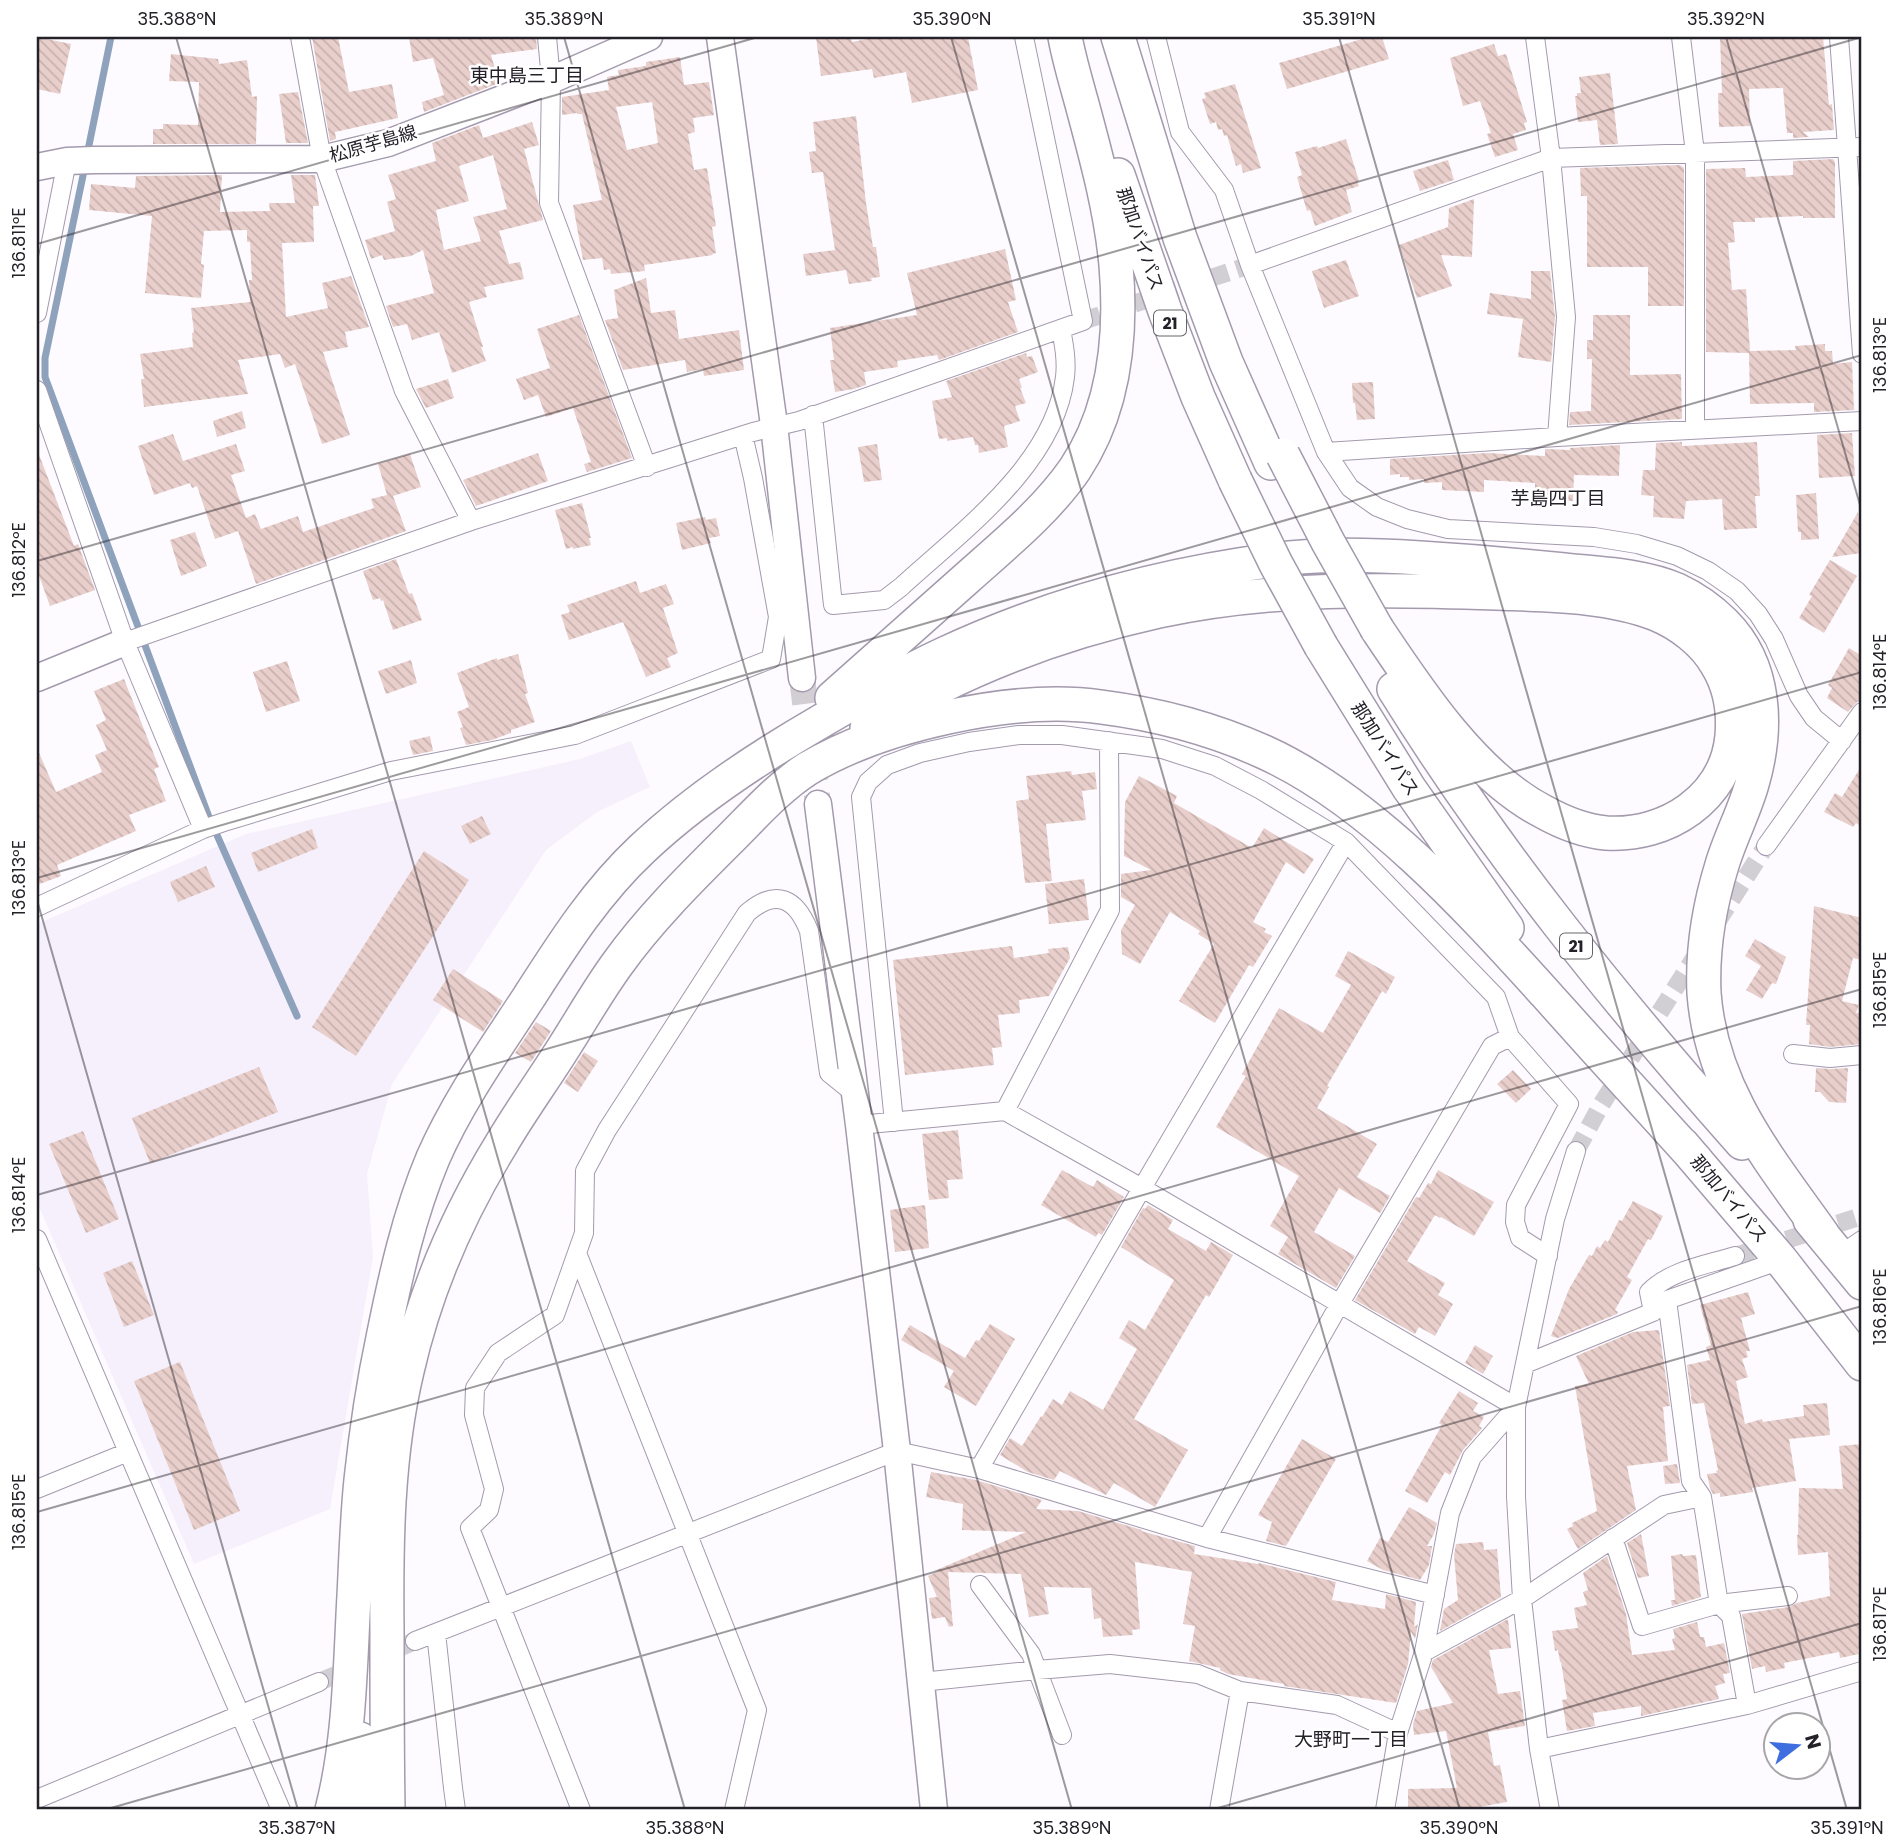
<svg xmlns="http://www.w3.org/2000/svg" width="1899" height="1847" font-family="Poppins,'Noto Sans JP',sans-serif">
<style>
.built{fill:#f5f0fb}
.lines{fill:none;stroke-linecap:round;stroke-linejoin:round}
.stream{stroke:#8ea2bc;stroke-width:7}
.building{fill:url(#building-back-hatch);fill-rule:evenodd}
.street-tunnel{stroke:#d2cfd4;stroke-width:18;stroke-dasharray:18 9;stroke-linecap:butt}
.secondary-tunnel{stroke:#d2cfd4;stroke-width:26;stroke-dasharray:26 13;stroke-linecap:butt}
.street-casing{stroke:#a39aad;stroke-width:20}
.secondary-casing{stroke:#a39aad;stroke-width:29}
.highway-casing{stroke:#a39aad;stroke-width:36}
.street{stroke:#fff;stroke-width:18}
.secondary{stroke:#fff;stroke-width:26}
.highway{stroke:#fff;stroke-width:33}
.highway-bridge-casing{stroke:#a39aad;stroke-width:36;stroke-linecap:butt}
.highway-bridge{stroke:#fff;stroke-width:33}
.ticks{fill:none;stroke:#252129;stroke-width:2;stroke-opacity:0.45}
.labels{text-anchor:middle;stroke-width:5;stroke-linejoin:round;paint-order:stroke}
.shield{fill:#fff;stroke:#666469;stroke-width:2}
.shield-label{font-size:16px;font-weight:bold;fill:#252129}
.street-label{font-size:18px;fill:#252129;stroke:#fff}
.neighbourhood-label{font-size:19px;fill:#252129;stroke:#fff}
.neatline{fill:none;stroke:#252129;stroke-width:2.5}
.ticks-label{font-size:18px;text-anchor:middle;fill:#252129}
</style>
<defs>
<pattern id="building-back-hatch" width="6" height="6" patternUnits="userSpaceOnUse" patternTransform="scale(1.75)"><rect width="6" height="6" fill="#e9cfcb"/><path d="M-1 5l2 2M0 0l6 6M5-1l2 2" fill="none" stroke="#c8b1ae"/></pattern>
</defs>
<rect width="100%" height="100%" fill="#fdfbff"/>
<path class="built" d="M631 741 650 787 597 812 546 850 392 1084 367 1174 373 1257 330 1509 194 1564 37 1202V924L246 834 580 759Z"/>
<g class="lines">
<path class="stream" d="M87 155 111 37
M85 166 45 358V377L209 817 297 1016"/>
</g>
<path class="building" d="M37 37 71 44 60 94 37 89Z
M312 37H338L349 92 392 84 398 118 335 132 336 139 330 141Z
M409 37H536L537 49 491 55 499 83 424 112 422 102 444 95 433 58 413 62Z
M816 37H851L852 42 877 37H968L978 90 912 103 906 72 874 78 872 69 821 76Z
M1369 37H1382L1389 59 1287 89 1279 63Z
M1720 37H1823L1829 105 1832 104 1834 130 1803 132 1809 137 1793 138V133H1787L1783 88 1749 89 1750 126 1719 127 1718 93H1722Z
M1494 44 1498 56 1506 54 1527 122 1524 123 1526 130 1513 134 1518 150 1495 157 1487 134 1491 133 1480 101 1463 106 1450 58Z
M171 54 218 59 219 64 247 60 252 97 257 96 256 144H153V129H163V124L198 125 199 82 169 81Z
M680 57 684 85 709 82 714 115 693 118 695 132 688 134 694 170 707 168 716 226 712 227 716 253 712 254 713 255 644 265 645 271 611 274 610 269 604 270 602 258 583 260 573 205 602 200 582 114H577V113L562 115V97L609 90 607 77 619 75 618 70 646 66V62ZM652 102 658 143 627 150 616 107Z
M1610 73 1618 144 1600 145 1597 120 1578 122 1575 96H1577V93H1581L1579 77Z
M1235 84 1261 168 1243 173 1241 164 1236 166 1227 135 1224 136 1222 129 1218 130 1216 122 1210 124 1202 99 1206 98 1204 93Z
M298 92 308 143H286L279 94Z
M856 116 866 203 873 247H876L880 277 871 278 872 281 849 284 846 270 806 276 803 254 835 250 823 172 812 173 809 152 816 151 813 122Z
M532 122 539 145 524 149 543 220 499 231 509 264 520 262 524 279 484 287 487 297 469 302 483 347H481L486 361 452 373 439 332 412 340 407 324 393 327 386 306 434 293 423 250 411 256 384 260 382 255 371 259 365 240 395 231 387 202 396 199 388 175 436 161 432 143 479 125 483 138ZM493 155 507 209 473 217 481 241 444 250 436 210 469 201 459 166Z
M1346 139 1359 181 1357 182 1359 186 1346 190 1352 212 1315 226 1310 210 1307 211 1297 177 1302 175 1295 152 1317 146 1318 148Z
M1833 159 1835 162V218H1803V216L1755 218V222H1733L1735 242 1728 243 1732 290 1746 289 1750 351 1796 350 1795 346 1825 344V351H1832L1833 364 1852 362 1854 410 1814 412V403L1750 404 1749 353 1706 352V169L1745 168 1746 177 1793 175V161Z
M1448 160 1454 180 1420 191 1413 171Z
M1680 165 1684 168V306H1648V267H1587V196H1581L1580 168Z
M222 175 220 212 270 211 269 203H295L291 175H315L319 206H313L314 242 282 243 286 317 328 308 322 283 351 276 369 327 345 332 348 347 323 352 350 435 322 444 295 364 285 368 280 354 238 360 248 394 144 407 141 379H144L140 354 193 347 192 333 194 332 191 308 250 302 249 280H252L250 242H247V230L204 231 201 264 204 265 201 298 145 293 152 216 89 210 91 184 135 188 136 176Z
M1474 199 1472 257 1441 255 1452 286 1417 298 1399 245 1448 227 1449 208Z
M1005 249 1016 300 1008 302 1018 332 939 360 937 355 897 361 898 367 864 372 866 385 854 389 835 392 830 360H834L830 328 917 315 907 273Z
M1346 260 1359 296 1324 308 1312 271Z
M1531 271H1550L1555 317 1551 362 1518 357 1523 319 1487 314 1490 293 1531 299Z
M646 278 651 313 675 310 679 339 739 330 744 370 704 376 703 369 687 372 685 360 623 370 605 320 618 318 614 290Z
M579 315 632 458 587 472 584 464 591 462 573 408 546 417 538 395 524 400 516 379 550 368 537 329Z
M1593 315H1630V375L1681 374 1682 419 1569 425 1570 412 1591 411 1592 359H1587V340H1593Z
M1026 353 1027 357 1032 356 1038 372 1019 379 1022 388H1020L1026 403 1015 406 1020 421 1004 426 1008 447 979 453 978 445H975L973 437 947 441V438L939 439 932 401 952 397 946 381Z
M448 379 454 398 426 408 416 389Z
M1373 382 1375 419 1357 420 1355 403H1353L1352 383Z
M242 411 246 428 217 437 213 421Z
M1852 433 1855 476 1819 478 1817 435Z
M173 434 183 461 236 444 245 471 231 475 246 518 255 514 261 529 298 516 303 532 374 508 371 499 387 495 378 464 410 454 421 487 393 496 406 531 256 584 238 531 215 539 197 486 192 488 190 483 154 495 138 446Z
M1682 442V446L1757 442 1760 496H1755L1757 528 1724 530 1722 499 1686 501 1684 519 1653 517 1654 496 1641 495 1643 470H1655L1656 443Z
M877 444 882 480 864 482 858 447Z
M1620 445 1619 476 1574 475 1573 501 1540 499V493H1535V483L1484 480V492L1442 490V482L1424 483V479L1409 480V477H1400V474L1390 475V459L1487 453 1545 456V449L1570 450V448Z
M37 452H38L74 546 78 544 95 590 50 606 37 570Z
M538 453 548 481 476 506 463 480Z
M1816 493 1819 539 1801 540V532H1798L1796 495Z
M582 503 591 538H589L591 545 573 549V547L566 549 555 510Z
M1858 512 1862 553 1832 557Z
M705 517 706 520 716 518 720 536 709 538 711 543 682 550 676 523Z
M195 532 207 566 181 576 170 540Z
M396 559 409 594 412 593 422 620 393 630 383 600 381 601 380 598 373 600 363 571Z
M1830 560 1857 576 1824 633 1799 618 1812 596 1809 595Z
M636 581 640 593 666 584 674 604 663 608 678 653 667 658 671 667 646 677 623 622 569 640 561 615 570 612 567 605Z
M1849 648 1862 656V701L1857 702 1848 712 1827 698 1832 688 1828 685Z
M518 654 528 693 525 694 535 722 511 730V733L492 740 466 745 460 728 463 727 457 712 469 707 457 673 497 658V660Z
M411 660 417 683 386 694 378 671Z
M287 661 300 701 266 712 253 672Z
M124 679 159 767 154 769 166 801 129 815 136 831 57 865 61 876 37 885V748L56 792 102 772 95 755 107 750 96 725 106 720 94 691Z
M430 736 433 751 413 755 409 741Z
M1862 765V827L1856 823 1853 827 1824 812 1835 793 1842 797Z
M1071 771 1072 775 1095 772 1097 789 1082 791 1086 820 1046 824 1052 881 1025 883 1016 801 1029 799 1026 776Z
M1139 776 1177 796 1174 803 1252 848 1264 828 1314 859 1304 874 1286 862 1253 922 1266 929 1264 932 1272 936 1253 967 1249 965 1215 1023 1179 1001 1214 944 1198 934 1200 931 1170 912 1140 964 1122 954 1121 930 1135 905 1121 897V874L1151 870 1124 856 1125 802Z
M482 816 491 834 470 844 461 826Z
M312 829 318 848 258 872 251 853Z
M424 851 469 880 356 1056 312 1027Z
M206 866 215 887 178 902 170 882Z
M1084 879 1089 920 1049 924 1045 884Z
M1814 906 1862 918V960L1853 958 1842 1001 1859 1005 1856 1013H1862V1044L1830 1047 1809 1044 1810 1025H1806Z
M1755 939 1786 957 1776 984 1772 983 1762 999 1746 990 1761 966 1745 956Z
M1012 946 1014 958 1049 953 1048 949 1068 947 1070 958 1049 996 1019 1000 1020 1013 998 1015 1002 1047 992 1048 994 1065 905 1075 893 960Z
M1348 951 1395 977 1386 994 1382 991 1327 1086 1329 1087 1317 1108 1377 1144 1357 1177 1390 1196 1380 1213 1339 1188 1314 1232 1355 1256 1336 1288 1278 1254 1288 1237 1270 1226 1299 1176 1216 1127 1246 1076 1242 1074 1279 1008 1323 1033 1351 985 1335 976Z
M453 969 503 1001 483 1032 433 1000Z
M536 1022 551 1031 531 1062 515 1053Z
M584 1052 598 1061 578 1092 564 1083Z
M259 1067 278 1112 150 1163 132 1118Z
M1816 1068 1831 1069 1848 1068 1846 1103 1829 1102 1820 1092H1815Z
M1513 1070 1531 1089 1516 1103 1497 1084Z
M958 1130 963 1179 947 1180 949 1198 929 1200 922 1134Z
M83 1131 119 1219 86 1233 49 1144Z
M1062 1170 1093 1187 1097 1180 1124 1197 1102 1235 1098 1233 1096 1237 1041 1205Z
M1438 1170 1494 1202 1474 1236 1441 1217 1440 1218 1435 1215 1407 1261 1445 1283 1438 1295 1453 1304 1435 1336 1419 1327 1415 1334 1355 1300 1416 1197 1419 1198 1428 1183 1431 1184Z
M1633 1201 1663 1216 1651 1240 1648 1239 1627 1277 1632 1280 1615 1310 1618 1312 1617 1314 1558 1338 1551 1336 1569 1289 1589 1255 1592 1256 1597 1246 1600 1248 1605 1240 1608 1242 1619 1220 1622 1221Z
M925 1205 929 1248 895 1252 890 1210Z
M1148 1205 1173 1220 1168 1229 1206 1251 1211 1242 1233 1255 1209 1297 1206 1295 1134 1419 1188 1450 1155 1507 1114 1483 1106 1495 1060 1471 1054 1480 1028 1472 1000 1455 1010 1438 1022 1446 1041 1416 1042 1417 1053 1399 1062 1405 1070 1391 1103 1410 1137 1349 1119 1338 1129 1320 1145 1330 1174 1280 1121 1247 1143 1208 1145 1209Z
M132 1261 154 1315 124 1327 103 1273Z
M1748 1292 1755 1314 1741 1318 1750 1351H1746L1748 1357 1742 1359 1748 1377 1736 1381 1745 1424 1762 1419 1763 1422 1804 1416 1803 1405 1827 1403 1830 1435 1789 1439 1796 1481 1752 1488 1753 1492 1720 1497V1493L1713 1494 1710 1488 1707 1474 1717 1473 1716 1471 1718 1470 1704 1403 1692 1404 1687 1365 1710 1360 1706 1347 1711 1345 1700 1305Z
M990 1324 1015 1339 976 1406 944 1387 954 1371 901 1340 910 1325 965 1358 976 1340 979 1341Z
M1659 1330 1670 1406 1663 1407 1668 1461 1627 1466 1636 1510 1578 1549 1567 1529 1573 1526 1572 1523 1597 1511 1575 1386 1589 1384 1576 1356 1633 1332Z
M1475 1345 1493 1356 1483 1374 1465 1363Z
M180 1362 240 1511 194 1530 134 1381Z
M1459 1391 1478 1403 1473 1411 1484 1417 1479 1426 1482 1428 1463 1450 1450 1475 1445 1472 1427 1503 1405 1491 1442 1425 1439 1423Z
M1302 1439 1336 1459 1286 1546 1266 1541 1272 1522 1258 1515Z
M1862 1444V1578L1859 1579 1862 1598V1648L1858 1649 1859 1654 1840 1658 1839 1652 1784 1663 1785 1668 1766 1672 1765 1666 1752 1669 1742 1614 1789 1607 1797 1603 1830 1596 1828 1552 1798 1555 1797 1535H1798L1799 1488 1843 1489 1839 1446Z
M1677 1464 1680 1483 1665 1484 1663 1466Z
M931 1472 976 1480 1042 1500 1036 1509 1078 1511 1142 1530 1141 1531 1195 1546 1194 1554 1258 1564 1259 1563 1336 1582 1332 1600 1385 1609 1386 1594 1416 1602 1414 1627 1418 1624 1415 1639 1411 1632 1408 1664 1396 1703 1284 1686V1684L1228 1674 1220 1670V1668L1189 1661 1195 1626 1183 1624 1192 1572 1135 1562 1140 1629 1132 1630 1133 1635 1103 1637 1101 1618 1094 1619 1091 1588 1044 1587 1049 1614 1029 1617 1021 1574 948 1572 953 1626 949 1627 945 1617 932 1619 929 1598 937 1597 928 1576 939 1571H934L1026 1532 962 1530 963 1504 926 1497Z
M1409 1507 1437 1523 1434 1534 1427 1546H1432L1429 1565 1420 1580 1383 1570 1367 1561 1380 1538 1388 1542Z
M1641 1534 1649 1576 1638 1578 1627 1543Z
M1483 1542 1484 1550 1497 1549 1501 1597 1440 1631 1444 1609 1458 1600 1454 1555 1456 1544Z
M1682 1554 1683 1556 1696 1555 1701 1597 1672 1606 1671 1600H1675L1671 1556Z
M1607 1556 1626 1614 1632 1655 1675 1650 1672 1639 1675 1638 1673 1629 1697 1622 1700 1637H1704L1706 1647 1724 1643 1730 1673 1723 1674 1725 1683 1715 1686 1719 1699 1641 1716V1706L1593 1713 1595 1726 1567 1731 1562 1700 1567 1699 1561 1662H1560L1558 1650 1555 1651 1552 1631 1578 1628 1574 1608 1587 1605 1583 1592 1588 1590 1583 1573Z
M1508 1619 1511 1648 1489 1650 1498 1694 1520 1691 1525 1726 1488 1732 1494 1766 1500 1765 1507 1802 1462 1810H1408V1789L1457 1788 1446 1731 1414 1735 1413 1724 1417 1711 1453 1703 1431 1667 1433 1660Z"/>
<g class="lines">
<path class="street-tunnel" d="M1083 321 1250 265
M1717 922 1766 846
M1576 1151 1601 1105 1700 949
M1735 1256 1862 1216
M319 1682 415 1641"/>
<path class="secondary-tunnel" d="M802 678 818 804"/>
<defs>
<path id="street" d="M300 37 322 159 404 391 471 521
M547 37 551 80 549 203 647 467
M1156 37 1180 132 1224 190 1250 265 1326 452 1350 488 1377 507 1407 519 1448 529 1594 537 1637 544 1677 556 1708 571 1737 591 1758 614 1774 639 1799 696 1814 718 1842 741
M1535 37 1551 158 1566 317 1557 437
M1681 37 1695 153V430
M1839 37 1862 354
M1250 265 1551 158 1862 147
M37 313 67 161
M37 390 125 642 203 829
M813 415 833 605 884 600 901 587C961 532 1055 464 1065 377 1067 361 1064 345 1061 329
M1326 452 1557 437 1862 421
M125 642 471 521 753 432 799 421 1083 321 1024 37
M1346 842 1142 1188 979 1469 1207 1538 1435 1595
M1766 846 1862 712
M37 907 203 829 224 822 391 771 575 735 771 659 778 617 753 478 743 435
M1793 1054 1830 1058 1862 1055
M1005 1111 1110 910 1109 741
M894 1122 861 797 868 782 887 765 920 753 969 742 1019 735H1062L1162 749 1215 766 1261 790 1346 842 1496 997 1510 1037 1569 1104 1516 1205 1515 1222 1520 1238 1548 1256
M859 1125 1005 1111 1142 1188 1516 1407
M37 1239 281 1810
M577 1253 757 1710 734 1810
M1840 1255 1862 1240
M1667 1300 1691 1481 1702 1497 1719 1604 1731 1616 1747 1705
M1653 1312 1649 1292C1671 1270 1706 1265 1735 1256
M1525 1364 1653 1312 1667 1300 1781 1260
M37 1489 128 1452
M1207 1538 1339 1305 1492 1046 1510 1037
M1613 1538 1642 1626 1719 1604 1788 1596
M980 1585 1031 1654 1062 1735
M436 1633 453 1788 456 1810
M415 1641 897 1451 979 1469
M1424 1652 1522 1599 1664 1505 1702 1497
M921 1682 1037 1670 1110 1664 1198 1674 1240 1691 1337 1705 1398 1733
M1539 1749 1747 1705 1862 1671
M37 1799 319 1682
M581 1810 470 1528 489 1510 494 1489 474 1415 475 1388 498 1353 555 1315 584 1233 585 1171 607 1130 747 913C776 888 796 898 809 931L829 1073 855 1094
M1219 1810 1240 1691
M1385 1810 1398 1733 1424 1652 1450 1513 1472 1457 1516 1407
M1550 1810 1539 1749 1522 1599 1516 1497V1407L1555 1219 1576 1151"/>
<path id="secondary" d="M720 37 774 425 802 678
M37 167 67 161 94 160 322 159 388 143 551 80 649 37
M37 678 125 642
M818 804 859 1125 897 1451 934 1810"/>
<path id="highway" d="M1118 37 1180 238 1226 362 1271 463
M1118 175 1165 311 1198 397 1235 480
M1321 646 1409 788 1507 928
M1394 689C1495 852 1615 1000 1742 1143
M832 698C877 658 922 618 967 578 1005 544 1046 511 1075 469 1115 409 1122 335 1116 265 1111 210 1096 156 1082 104 1076 82 1069 59 1065 37
M867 728C957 671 1055 634 1159 611 1270 587 1384 589 1496 593 1547 595 1608 595 1656 614 1680 624 1704 642 1717 665 1730 686 1734 712 1732 736 1726 798 1667 837 1606 833 1585 831 1562 822 1544 812 1475 777 1419 692 1377 629
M1682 1144 1781 1260 1862 1364
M1810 1220 1862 1283
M360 1739 362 1810
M332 1810C350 1740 350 1667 354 1596 356 1557 357 1519 361 1480 366 1433 373 1385 383 1338 395 1278 409 1215 433 1158 458 1101 495 1049 529 997 563 944 596 892 642 849 695 799 756 759 818 723 859 699 901 674 944 654 1054 603 1171 572 1290 558 1333 553 1377 555 1420 558 1468 561 1516 565 1564 570 1601 574 1642 575 1677 590 1694 598 1710 609 1724 623 1767 666 1768 729 1752 784 1744 812 1730 838 1722 865 1709 907 1702 949 1704 993 1711 1090 1769 1159 1823 1235
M388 1810C387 1750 387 1690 387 1630 386 1544 387 1455 407 1371 425 1291 459 1213 502 1143 519 1114 539 1086 557 1058 578 1026 596 993 618 963 650 918 693 876 732 837 755 814 779 787 807 769 882 724 1014 695 1101 707 1156 714 1213 729 1264 752 1370 800 1467 907 1545 993 1595 1049 1646 1105 1696 1160"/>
</defs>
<use href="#street" class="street-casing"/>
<use href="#secondary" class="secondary-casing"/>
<use href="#highway" class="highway-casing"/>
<use href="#street" class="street"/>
<use href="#secondary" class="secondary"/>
<use href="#highway" class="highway"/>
<defs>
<path id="highway-bridge" d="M1283 455 1328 542 1377 629
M1235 480 1276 564 1321 646"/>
</defs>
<use href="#highway-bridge" class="highway-bridge-casing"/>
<use href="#highway-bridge" class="highway-bridge"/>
</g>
<path class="ticks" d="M176 37 685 1810M564 37 1072 1810M951 37 1460 1810M1339 37 1847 1810M1726 37 1862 512M37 244 758 37M37 561 1862 37M37 878 1862 355M37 900 298 1810M37 1195 1862 672M37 1512 1862 989M104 1810 1862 1306M1211 1810 1862 1623"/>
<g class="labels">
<g class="shield">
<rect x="1154" y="310.5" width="32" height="25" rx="5"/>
<rect x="1560" y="933.5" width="32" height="25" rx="5"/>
</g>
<g class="shield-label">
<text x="1170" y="329">21</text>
<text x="1576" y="952">21</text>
</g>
<g class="street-label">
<text transform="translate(373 144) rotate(-16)" y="6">松原芋島線</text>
<text transform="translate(1140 239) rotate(71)" y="6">那加バイパス</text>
<text transform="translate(1385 749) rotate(57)" y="6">那加バイパス</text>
<text transform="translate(1729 1199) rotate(50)" y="6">那加バイパス</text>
</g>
<g class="neighbourhood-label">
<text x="527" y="82">東中島三丁目</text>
<text x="1558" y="505">芋島四丁目</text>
<text x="1351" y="1746">大野町一丁目</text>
</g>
</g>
<rect width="1899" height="1847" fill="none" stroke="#ffffff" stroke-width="77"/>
<g transform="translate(1797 1746) rotate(74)"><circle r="33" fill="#ffffff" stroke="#a8a6a9" stroke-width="2"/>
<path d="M0-5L12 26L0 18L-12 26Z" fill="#3e6edf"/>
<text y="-10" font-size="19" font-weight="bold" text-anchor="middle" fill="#252129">N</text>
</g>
<rect x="38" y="38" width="1822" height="1770" class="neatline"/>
<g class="ticks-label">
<text x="177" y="25">35.388°N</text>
<text x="564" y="25">35.389°N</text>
<text x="952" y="25">35.390°N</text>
<text x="1339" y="25">35.391°N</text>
<text x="1726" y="25">35.392°N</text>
<text transform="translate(19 243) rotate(-90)" y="6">136.811°E</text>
<text transform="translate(1880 355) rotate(-90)" y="6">136.813°E</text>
<text transform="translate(19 560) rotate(-90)" y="6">136.812°E</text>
<text transform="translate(1880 672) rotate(-90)" y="6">136.814°E</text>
<text transform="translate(19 878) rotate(-90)" y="6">136.813°E</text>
<text transform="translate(1880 990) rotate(-90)" y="6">136.815°E</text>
<text transform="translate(19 1195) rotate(-90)" y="6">136.814°E</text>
<text transform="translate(1880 1307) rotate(-90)" y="6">136.816°E</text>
<text transform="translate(19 1512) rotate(-90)" y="6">136.815°E</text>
<text transform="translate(1880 1624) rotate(-90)" y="6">136.817°E</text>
<text x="297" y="1834">35.387°N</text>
<text x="685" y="1834">35.388°N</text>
<text x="1072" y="1834">35.389°N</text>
<text x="1459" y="1834">35.390°N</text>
<text x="1847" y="1834">35.391°N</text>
</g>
</svg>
